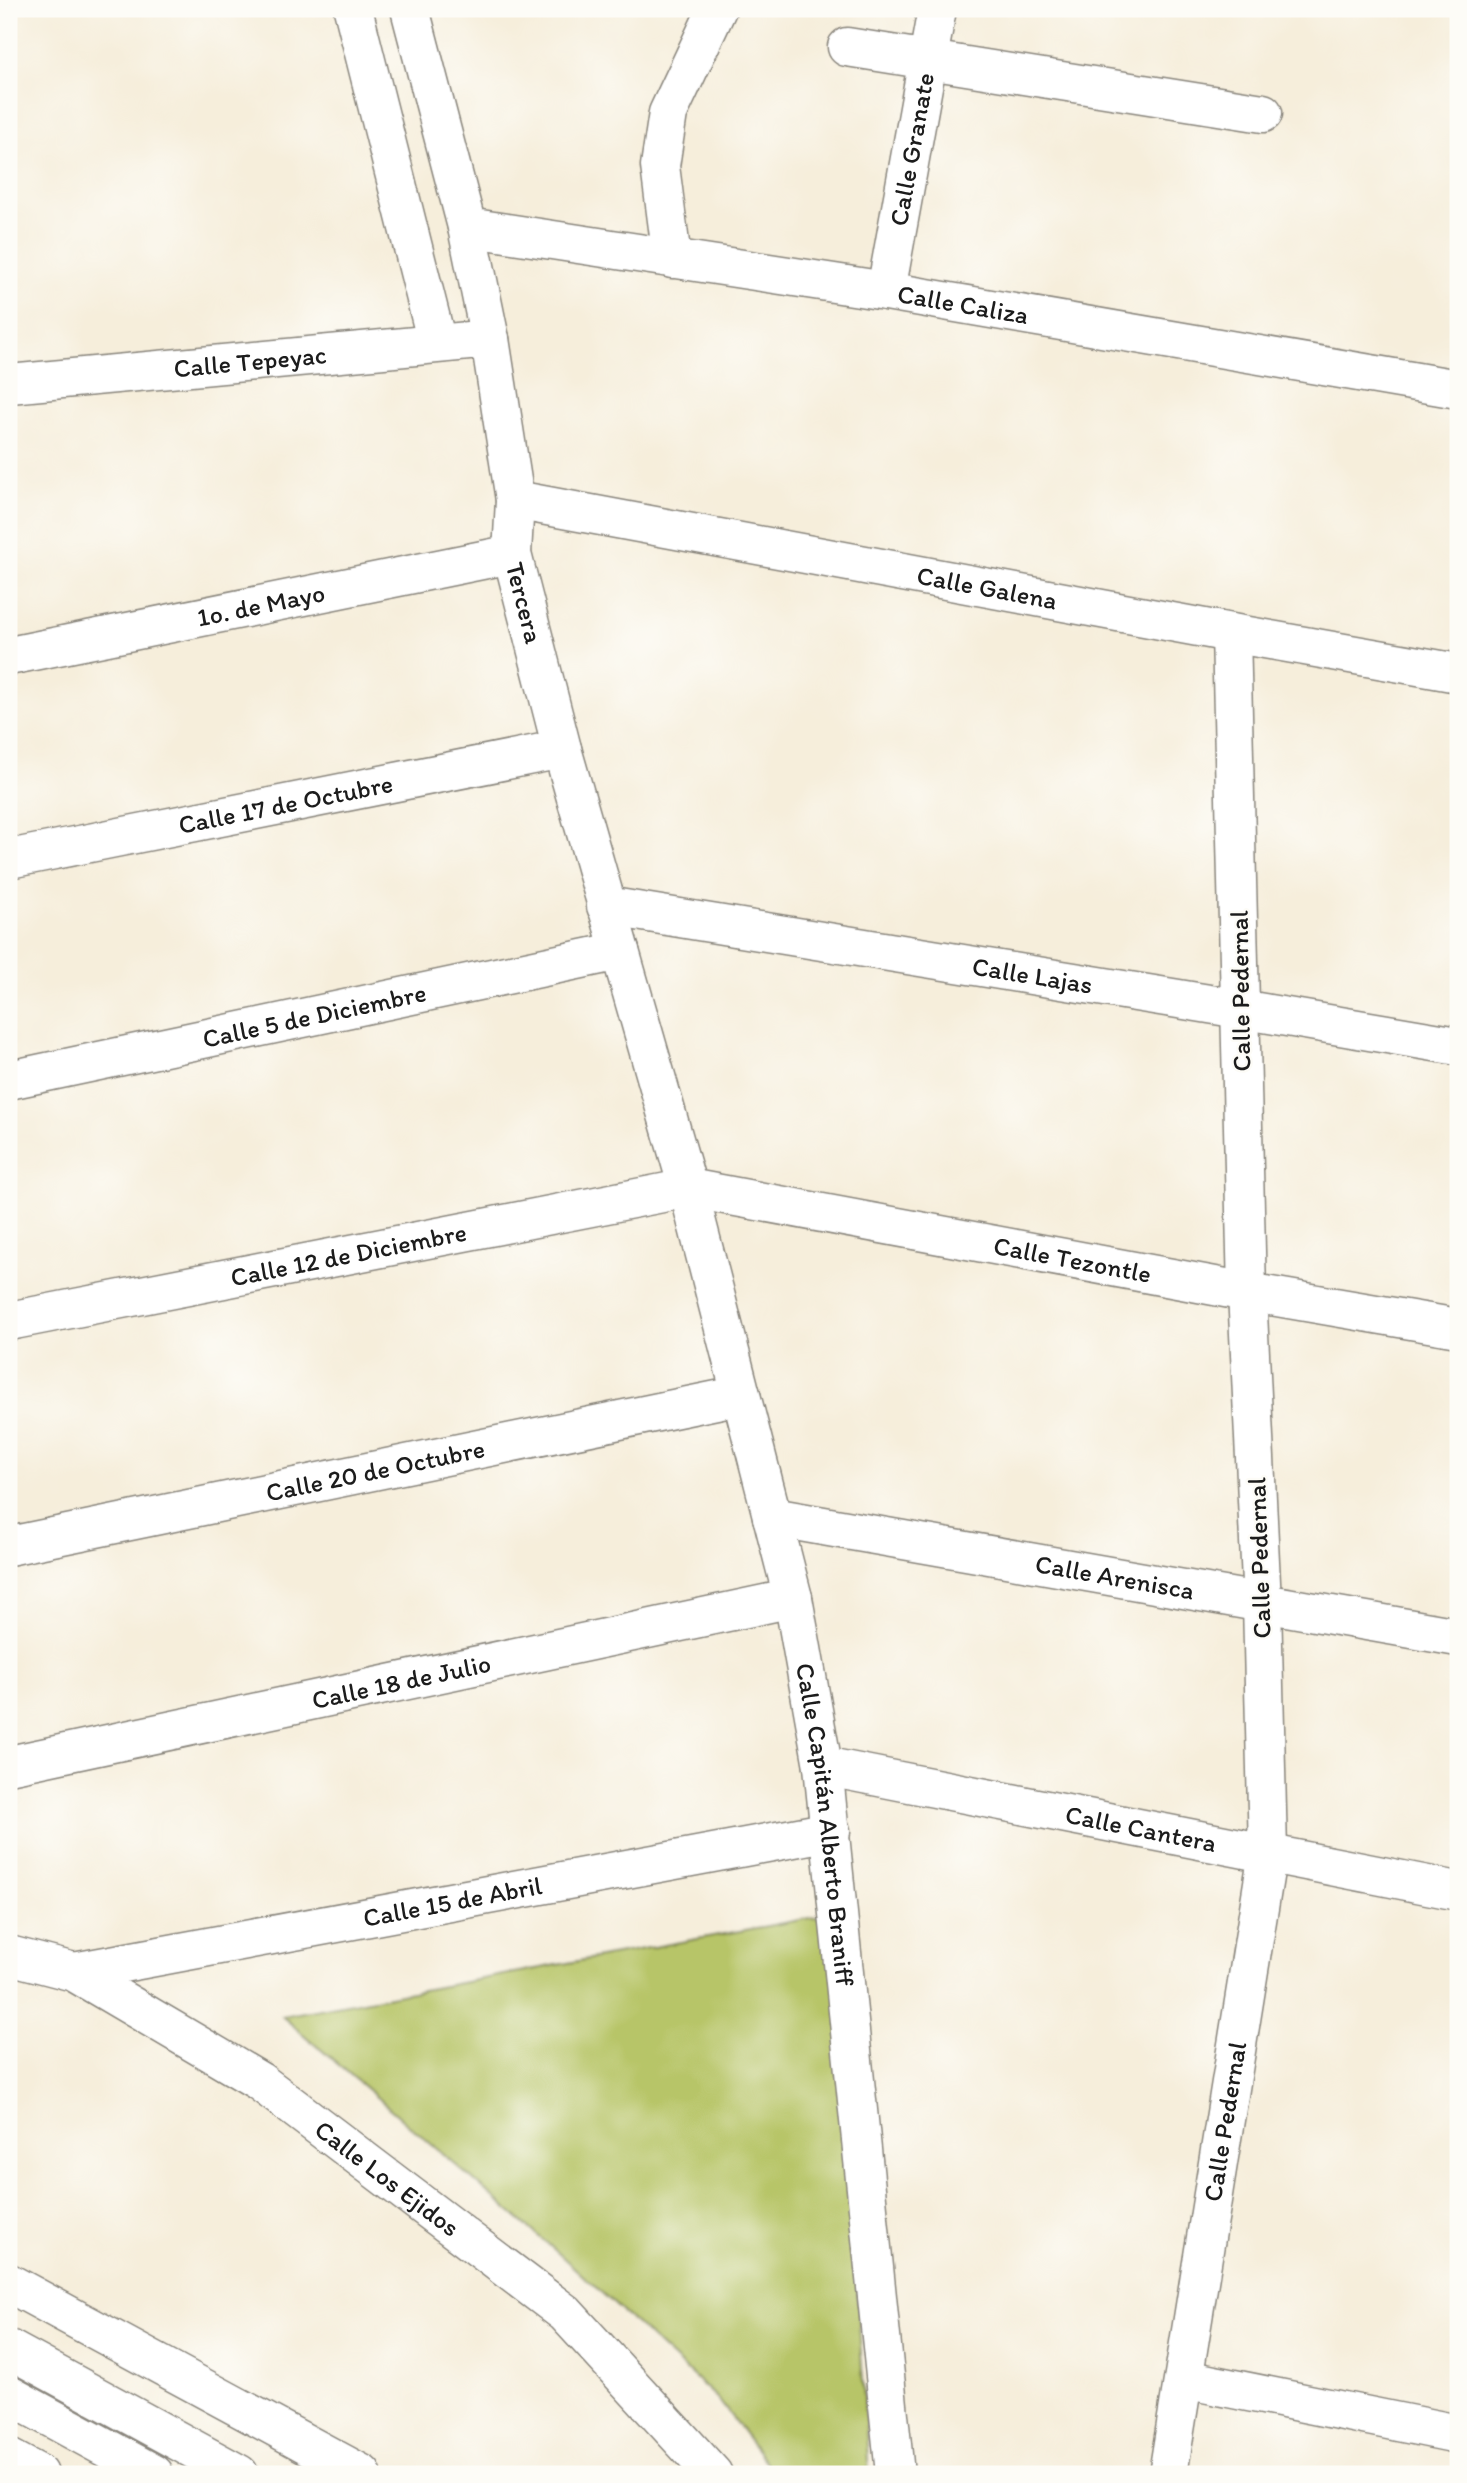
<svg xmlns="http://www.w3.org/2000/svg" width="1467" height="2483" font-family="Itim,sans-serif">
<style>
.green{fill:#b7c567;stroke:#6a7042;stroke-width:2}
.lines{fill:none;stroke-linecap:round;stroke-linejoin:round}
.minor-casing{stroke:#89857c;stroke-width:41}
.major-casing{stroke:#89857c;stroke-width:41}
.minor{stroke:#fff;stroke-width:38}
.major{stroke:#fff;stroke-width:38}
.labels{text-anchor:middle;stroke-width:5;stroke-linejoin:round;paint-order:stroke}
.street-label{font-size:26px;fill:#1c1c1c;stroke:#fdfcf7}
</style>
<rect width="100%" height="100%" fill="#fdfcf7"/>
<filter id="ink" filterUnits="userSpaceOnUse"><feTurbulence type="fractalNoise" baseFrequency=".0143" numOctaves="2"/><feDisplacementMap in="SourceGraphic" scale="14" xChannelSelector="R" yChannelSelector="G"/><feConvolveMatrix kernelMatrix="1 2 1 2 8 2 1 2 1" color-interpolation-filters="sRGB"/></filter>
<filter id="wash" filterUnits="userSpaceOnUse"><feTurbulence type="fractalNoise" baseFrequency=".00686" numOctaves="4" result="noise"/><feDisplacementMap in="SourceGraphic" scale="28" xChannelSelector="R" yChannelSelector="G"/><feGaussianBlur stdDeviation="1.57" result="paint"/><feColorMatrix in="noise" values="0 0 0 0 0 0 0 0 0 0 0 0 0 0 0 0 0 1.4 0 .05"/><feComposite in="paint" operator="in"/></filter>
<g filter="url(#wash)">
<rect width="100%" height="100%" fill="#f6eedb"/>
<path class="green" d="M832 1914 869 2474H775L717 2398 557 2252 282 2016Z"/>
</g>
<g filter="url(#ink)">
<g class="lines">
<defs>
<g id="minor">
<path d="M353 9 437 343"/>
<path id="s1" d="M410 9 467 227 490 339 515 500 512 554 562 749 688 1188 793 1598 823 1766 895 2474"/>
<path d="M847 47 1263 113"/>
<path id="s2" d="M467 227 886 291 1458 389"/>
<path d="M672 259 660 166 668 113 717 9"/>
<path id="s3" d="M886 291 937 9"/>
<path id="s4" d="M9 384 490 339"/>
<path id="s5" d="M515 500 1231 633 1458 673"/>
<path id="s6" d="M9 656 512 554"/>
<path id="s7" d="M9 859 562 749"/>
<path id="s8" d="M606 906 1240 1009 1458 1046"/>
<path id="s9" d="M9 1080 620 951"/>
<path id="s10" d="M9 1321 688 1188 1247 1292 1458 1328"/>
<path id="s11" d="M772 1517 1458 1637"/>
<path id="s12" d="M9 1546 741 1395"/>
<path id="s13" d="M9 1765 793 1598"/>
<path id="s14" d="M823 1766 1458 1891"/>
<path id="s15" d="M9 1955 74 1972 259 2081 565 2313 713 2474"/>
<path id="s16" d="M74 1972 831 1831"/>
<path d="M9 2283 362 2474"/>
<path d="M1184 2379 1458 2434"/>
<path d="M9 2458 39 2474"/>
<path id="s17" d="M1168 2474 1268 1852 1262 1603 1247 1292 1231 633"/>
</g>
<path id="major" d="M9 2349 239 2474
M9 2395 154 2474"/>
</defs>
<use href="#minor" class="minor-casing"/>
<use href="#major" class="major-casing"/>
<use href="#minor" class="minor"/>
<use href="#major" class="major"/>
</g>
</g>
<g class="labels">
<g class="street-label">
<text dy="9" stroke="none"><textPath href="#s3" startOffset="144">Calle Granate</textPath></text>
<text dy="9" stroke="none"><textPath href="#s2" startOffset="502">Calle Caliza</textPath></text>
<text dy="9" stroke="none"><textPath href="#s4" startOffset="242">Calle Tepeyac</textPath></text>
<text dy="9" stroke="none"><textPath href="#s5" startOffset="480">Calle Galena</textPath></text>
<text dy="9" stroke="none"><textPath href="#s1" startOffset="607">Tercera</textPath></text>
<text dy="9" stroke="none"><textPath href="#s6" startOffset="257">1o. de Mayo</textPath></text>
<text dy="9" stroke="none"><textPath href="#s7" startOffset="282">Calle 17 de Octubre</textPath></text>
<text dy="9" stroke="none"><textPath href="#s8" startOffset="432">Calle Lajas</textPath></text>
<text transform="translate(1240 991) rotate(-91)" y="9">Calle Pedernal</text>
<text dy="9" stroke="none"><textPath href="#s9" startOffset="312">Calle 5 de Diciembre</textPath></text>
<text dy="9" stroke="none"><textPath href="#s10" startOffset="346">Calle 12 de Diciembre</textPath></text>
<text dy="9" stroke="none"><textPath href="#s10" startOffset="1083">Calle Tezontle</textPath></text>
<text dy="9" stroke="none"><textPath href="#s12" startOffset="374">Calle 20 de Octubre</textPath></text>
<text transform="translate(1259 1558) rotate(-92)" y="9">Calle Pedernal</text>
<text dy="9" stroke="none"><textPath href="#s11" startOffset="348">Calle Arenisca</textPath></text>
<text dy="9" stroke="none"><textPath href="#s13" startOffset="401">Calle 18 de Julio</textPath></text>
<text dy="9" stroke="none"><textPath href="#s1" startOffset="1867">Calle Capitán Alberto Braniff</textPath></text>
<text dy="9" stroke="none"><textPath href="#s14" startOffset="324">Calle Cantera</textPath></text>
<text dy="9" stroke="none"><textPath href="#s16" startOffset="385">Calle 15 de Abril</textPath></text>
<text dy="9" stroke="none"><textPath href="#s17" startOffset="357">Calle Pedernal</textPath></text>
<text dy="9" stroke="none"><textPath href="#s15" startOffset="443">Calle Los Ejidos</textPath></text>
</g>
</g>
<rect width="1467" height="2483" fill="none" stroke="#fdfcf7" stroke-width="35"/>
</svg>
